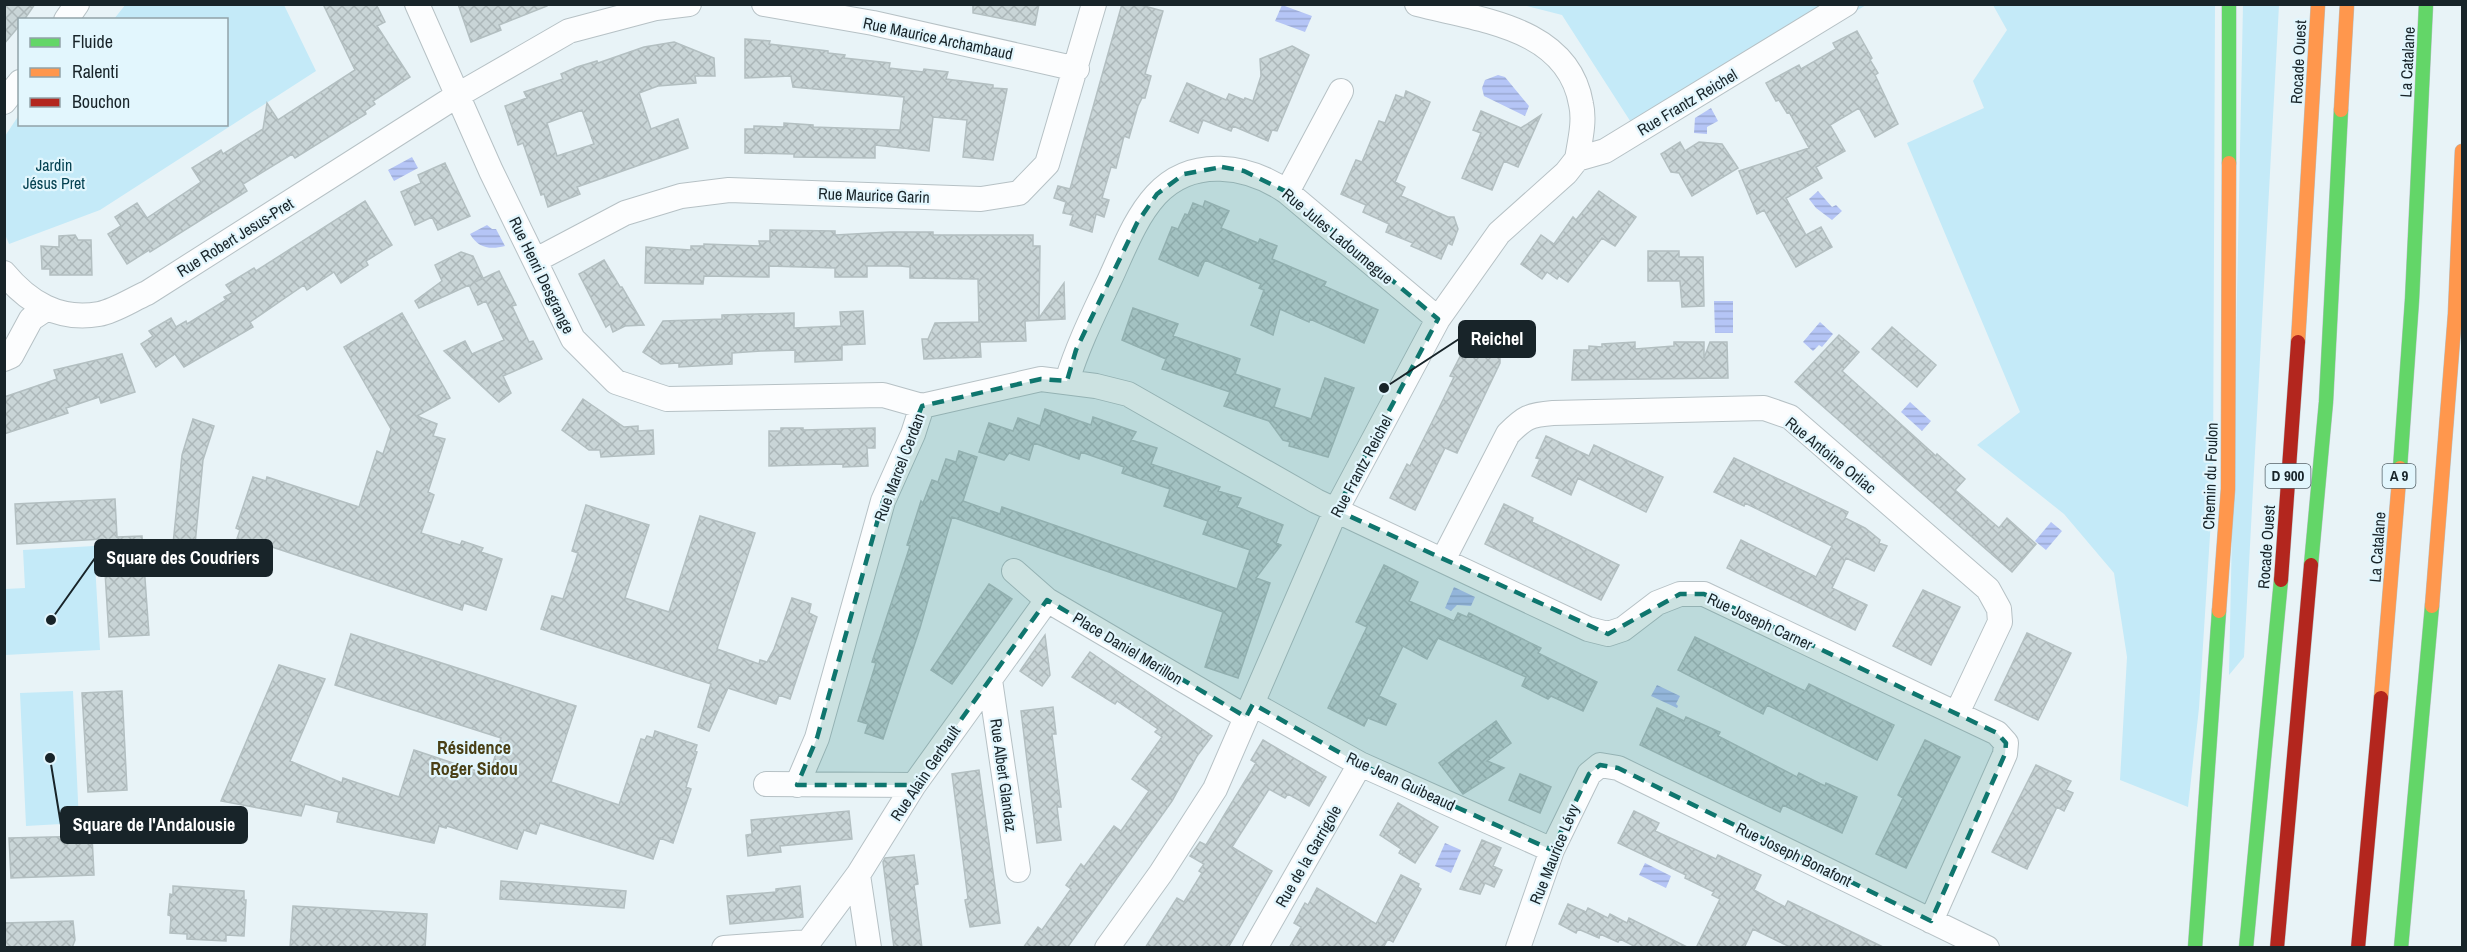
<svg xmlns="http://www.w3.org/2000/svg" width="2467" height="952" font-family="'Archivo Narrow',sans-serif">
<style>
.green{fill:#c4eaf8}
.water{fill:url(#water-rules)}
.building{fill:url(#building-cross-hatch);stroke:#b3bfc1;stroke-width:1.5;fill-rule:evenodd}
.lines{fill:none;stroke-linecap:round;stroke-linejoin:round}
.street-casing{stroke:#b6c1c5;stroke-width:26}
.fast-casing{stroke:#b6c1c5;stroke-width:15}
.slow-casing{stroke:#b6c1c5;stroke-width:15}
.jam-casing{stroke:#b6c1c5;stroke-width:15}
.street{stroke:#fcfdfe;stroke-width:24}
.fast{stroke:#63d668;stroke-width:14}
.slow{stroke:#ff974d;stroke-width:14}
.jam{stroke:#b3261e;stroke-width:14}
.marked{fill:#0f766e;fill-opacity:0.2;stroke:#0f766e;stroke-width:4.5;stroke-dasharray:12 8;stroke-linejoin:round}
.labels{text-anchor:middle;stroke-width:4.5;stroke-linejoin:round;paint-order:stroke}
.shield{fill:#e2f6fd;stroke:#556369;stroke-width:1.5}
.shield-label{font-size:15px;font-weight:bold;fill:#182429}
.street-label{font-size:16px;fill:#182429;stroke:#e2f6fd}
.park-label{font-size:16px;fill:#044151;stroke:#e2f6fd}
.neighbourhood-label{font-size:18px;font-weight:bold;fill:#493f15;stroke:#e2f6fd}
.leader{fill:none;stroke:#182429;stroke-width:2}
.callout-dot{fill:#182429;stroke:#e2f6fd;stroke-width:2}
.callout{fill:#182429;stroke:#182429;stroke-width:2}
.callout-label{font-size:18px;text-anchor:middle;font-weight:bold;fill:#fff}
</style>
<defs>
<pattern id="water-rules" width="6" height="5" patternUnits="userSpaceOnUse" patternTransform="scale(1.5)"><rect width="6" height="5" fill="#b5c5f6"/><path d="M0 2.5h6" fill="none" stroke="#9ba9d3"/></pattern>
<pattern id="building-cross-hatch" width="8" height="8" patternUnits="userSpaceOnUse" patternTransform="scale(1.5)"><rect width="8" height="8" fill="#c9d5d7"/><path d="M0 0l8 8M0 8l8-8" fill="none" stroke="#acb7b9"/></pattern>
</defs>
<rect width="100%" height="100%" fill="#e8f3f7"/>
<path class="green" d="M126 4 284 5 316 71 100 210 9 244 4 232 5 136 19 115 20 124H226V20L114 19Z
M1523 5H1866L1643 141 1562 15Z
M1993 5H2215L2213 488 2199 708 2188 807 2120 780 2127 657 2114 573 2064 514 1977 445 2020 412 1907 143 1984 108 1973 81 2007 30Z
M2243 5H2279L2244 657 2229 675Z
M94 546 100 650 5 655V589L25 588 23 550Z
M73 691 79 823 26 826 20 693Z"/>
<path class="water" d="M1282 5 1312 16 1305 32 1275 21Z
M1498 75 1505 77 1529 106 1525 116 1484 96 1482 88 1485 80Z
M1711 108 1718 121 1707 127V134L1694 133 1695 118Z
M412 157 418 168 394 181 388 170Z
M1818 191 1832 207 1836 205 1842 211 1832 220 1816 208 1809 199Z
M487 225 492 229H496L505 246C490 250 478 248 470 234Z
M1714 301H1733V333H1715Z
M1820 322 1833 334 1822 347 1819 345 1813 351 1803 342Z
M1910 402 1931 421 1922 431 1901 412Z
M2051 522 2062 531 2046 550 2035 541Z
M1454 587 1475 597 1471 606 1457 605 1451 611 1445 608Z
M1657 685 1680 696 1676 704 1678 706 1677 708 1651 696Z
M1445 843 1461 850 1451 873 1435 866Z
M1645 863 1671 876 1666 888 1639 875Z"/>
<path class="building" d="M4 4H35L24 20H20V25L4 44Z
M323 4H376L385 22 377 26 410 77 373 101 375 104 365 111 366 114 295 158 292 154 243 184 247 191 150 252 149 250 127 264 108 234 121 226 115 217 137 203 147 218 201 182 192 168 221 150 223 154 263 129 267 103 278 120 355 70Z
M458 4H547V6L499 25 501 30 471 42Z
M973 4H1039L1035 25 973 13Z
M1122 4H1137L1163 11 1145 74 1151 76 1145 98H1142L1138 106 1129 138 1124 136 1116 168 1111 167 1102 198 1109 200 1104 217 1096 214 1092 232 1070 225 1073 215 1063 213 1066 202 1054 198 1058 186 1070 189Z
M1857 31 1872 58 1870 60 1878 73 1875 75 1898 124 1875 137 1859 108 1830 125 1845 151 1816 167 1822 178 1786 198 1806 235 1821 227 1832 247 1796 267 1764 210 1757 214 1739 171 1809 148 1789 112 1787 113 1779 100 1776 101 1766 83 1799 65 1801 69 1836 49 1833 43Z
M745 39 770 41 769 44 828 51V53L845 55 844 58 890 63 889 68 923 72 924 69 948 72 946 79 993 85V88L1007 89 993 160 963 157 967 120 933 117 929 151 875 145V158L794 157V154L745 153V129H754V126L784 127V123L813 125V127L900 130 904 97 793 87 791 76 745 78Z
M674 42 714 58 715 76H695L696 83 658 86 639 93 651 129 678 119 688 148 577 187 580 194 548 207 544 194 541 195 523 143 518 145 505 106 527 98 524 92 563 79 561 74 577 67 597 61 598 63 644 47ZM582 110 594 144 557 156 547 123Z
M1292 46 1309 55 1277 131 1272 130 1268 141 1233 126 1231 131 1203 120 1198 133 1170 121 1187 83 1226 100 1229 94 1244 100 1245 98 1253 101 1261 76 1260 59Z
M1406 91 1430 102 1395 182 1405 187 1401 196 1448 217H1454L1458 229 1452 245 1448 243 1441 259 1411 246 1413 243 1386 232 1389 224 1363 212 1366 205 1341 194 1356 160 1362 162 1379 121 1385 123 1396 95 1404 98Z
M1481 111 1521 128 1541 115 1518 167 1504 161 1492 190 1462 178 1481 133 1473 130Z
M1680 142 1685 151 1699 142 1722 144 1738 168 1692 196 1679 173 1671 172 1661 154Z
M445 163 470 216 438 230 432 217 415 225 401 192 421 183 418 175Z
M1599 191 1636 217 1615 246 1602 238 1568 282 1559 276 1557 279 1547 272 1542 279 1521 264 1541 235 1554 244 1573 217 1576 220Z
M365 201 392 245 366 261 368 265 341 283 334 272 307 290 304 285 250 322 253 327 184 367 175 354 156 367 141 344 153 336 149 331 171 318 176 327 186 321 187 324 226 300 224 297 232 293 226 285 254 268 256 271Z
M1205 201 1229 211 1221 228 1258 243 1260 239 1277 246 1272 259 1326 282 1324 286 1378 310 1364 343 1310 319 1309 322 1280 309 1273 335 1251 325 1264 290 1259 288 1261 284 1205 260 1198 276 1159 259 1172 227 1178 229 1185 214 1188 215 1193 203 1203 207Z
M770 230 835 231V235L890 232H933V235H1033V246H1040L1039 318 1064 283 1065 319 1025 321 1026 341 980 342 981 357 924 359 922 339H928L935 323 979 322 978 279 910 278V267L900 266H867V277H835V268L769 266V277L704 276 703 284 645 283 646 247 691 250V246H704V244L760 246 759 241H770Z
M75 235 78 240H91L92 275H50V269H42L41 246 59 247V236Z
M1648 251H1679V257H1703L1704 306 1682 307 1680 281H1648Z
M461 252 473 256 483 278 475 282 499 271 516 305 512 306 529 342 533 341 542 359 503 376 511 393 499 402 444 351 465 341 472 354 504 340 486 301 478 305 469 285 419 308 415 301 442 281 435 265Z
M604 260 620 287H622L644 325 625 326 613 332 610 324 606 327 579 274Z
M1133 308 1178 324 1173 336 1240 359 1235 374 1280 389 1274 407 1311 419 1325 378 1354 388 1328 457 1289 446 1290 442 1283 440 1269 421 1224 406 1230 392 1162 369 1166 359 1122 340Z
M863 311 865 344 842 345V360L795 362V350L761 351 732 353V364L679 367V363L661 364 643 352 663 321 722 319V315L794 313V328L841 326 840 312Z
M402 313 450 398 417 416 437 424 433 436 445 439 428 492 434 495 421 533 460 545 462 541 483 548 481 552 502 559 486 610 464 603 462 610 260 543 253 564 231 556 240 530 236 528 253 477 266 481 267 477 359 507 377 451 383 454 391 429 344 347Z
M1892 327 1936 365 1917 387 1872 349Z
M1839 335 1859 352 1842 371 1936 456 1937 454 1965 479 1955 490 1999 528 2007 518 2036 544 2012 572 1795 382Z
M1635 342V349L1674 346V342H1704V358L1710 342H1727L1728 378 1572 380 1574 350H1589V346L1602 347V344Z
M1465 347H1500V363L1457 453 1445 448 1415 510 1390 498 1407 464 1410 466 1439 408 1454 377 1450 376Z
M122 354 135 392 101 403 99 397 66 408 68 413 4 434V397L57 379 54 370Z
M583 399 624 427 638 426V431L653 430 654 454 601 457 600 450H589L562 430Z
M1045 409 1091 425 1093 417 1136 432 1131 440 1157 448 1151 464 1220 487 1218 491 1241 498 1237 507 1283 525 1276 543 1281 545 1256 578 1270 583 1238 678 1205 667 1223 612 952 517 920 628 883 739 865 733 868 724 858 721 876 663 872 662 910 546 907 545 921 501 923 503 932 480 938 482 946 459 956 462 959 451 977 457 963 501 1000 514 1002 507 1237 589 1250 550 1203 534 1208 521 1164 506 1170 489 1122 473 1124 467 1081 452 1079 459 1034 443 1029 460 1009 453 1004 460 979 452 989 423 1013 431 1018 418 1040 426Z
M193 419 214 426 203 460 193 566 171 564 182 455Z
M781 428H803V430L875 428V448H867L868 466 843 467V464L769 466V431H781Z
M1546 436 1589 456 1594 445 1663 477 1646 512 1578 478 1571 495 1532 476 1540 459 1536 458Z
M1734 458 1848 512 1845 518 1865 528 1880 540 1879 543 1887 546 1874 571 1846 558 1832 588 1867 605 1855 630 1727 568 1741 540 1816 577 1832 546 1745 503 1744 506 1714 492Z
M115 499 117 537 142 536 149 635 109 637 103 539 17 544 15 504Z
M1504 504 1533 518 1532 522 1619 565 1601 600 1485 544Z
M586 505 649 525 625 598 669 612 700 516 755 533 717 649 759 664 760 660 767 662 774 649 792 598 811 604 809 613 817 617 790 699 779 695 776 704 728 688 709 731 698 727 711 684 541 629 552 596 563 599 578 553 572 551Z
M1384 565 1418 582 1409 601 1454 621 1458 613 1467 617 1469 613 1541 648 1538 653 1597 682 1583 711 1551 696 1548 699 1522 686 1526 677 1438 638 1427 659 1403 646 1379 696 1396 704 1386 725 1368 718 1364 726 1328 708 1367 627 1356 622Z
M989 584 1012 599 952 684 931 670Z
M1923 590 1960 607 1931 665 1893 646Z
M2027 633 2071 653 2038 720 1995 700Z
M351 634 576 706 551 782 619 805 641 739 645 740 647 736 653 738 655 731 697 745 695 751 697 752 686 787 691 789 673 843 660 838 653 859 540 823 536 834 524 830 517 849 447 826 446 828 439 826 434 843 337 822 339 812 305 804 301 816 221 801 279 665 325 679 290 761 342 783 343 778 399 797 414 750 489 775 501 738 335 685Z
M1045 635 1050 675 1042 686 1020 671Z
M1695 637 1805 691 1809 684 1894 725 1877 760 1767 705 1763 714 1678 670Z
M1090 652 1212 736 1197 756 1172 801 1067 948H1023L1038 927 1042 930 1071 889 1066 885 1081 864 1084 867 1114 826 1121 831 1149 791 1132 779 1162 737 1155 732 1158 729 1117 701 1115 704 1072 677Z
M122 691 127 790 88 792 82 693Z
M1053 707 1056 734H1052L1061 807H1057L1061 840 1037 843 1021 711Z
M1657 708 1684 721 1686 717 1720 732 1718 736 1797 777 1799 773 1825 786 1826 783 1857 797 1842 833 1783 805 1780 812 1640 745Z
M1496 721 1511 743 1487 761 1504 768 1463 794 1439 763Z
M1263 740 1326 777 1309 806 1288 794 1285 798 1269 789 1232 847 1272 871 1228 948H1145L1177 898 1184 902 1202 873 1199 871 1204 864 1190 856 1200 842 1206 845 1256 763 1251 760Z
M1925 740 1960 757 1906 868 1876 854 1903 798 1898 795Z
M2036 765 2071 781 2066 790 2073 793 2064 811 2057 807 2027 869 1992 852Z
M979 770 1000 923 970 927 965 900 968 899 952 774Z
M1520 774 1551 787 1540 813 1509 800Z
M1398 803 1438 827 1415 863 1399 853 1401 849 1380 835Z
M849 811 852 839 780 846 781 852 748 856 746 835 752 834 751 820Z
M1634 811 1659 823 1655 831 1716 859 1718 855 1761 875 1754 890 1785 907 1788 901 1885 948H1792L1753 929 1744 948H1696L1720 899 1712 895 1714 892 1685 878 1686 875 1618 843Z
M92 836 94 875 11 878 9 838Z
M1482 840 1501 848 1493 866 1502 870 1494 887 1485 883 1480 894 1460 889Z
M914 855 918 884 914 885 922 948H894L883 862 885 858Z
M1401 875 1419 884 1418 887 1421 889 1393 942 1388 939 1383 948H1289L1301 927 1294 923 1305 903 1308 905 1317 888 1376 924Z
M501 881 626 891 624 908 500 899Z
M173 886 244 891V900H246L244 936 226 935V941L187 939V934L170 933 171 916 168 915 170 894 173 895Z
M800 886 803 917 730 924 727 896 776 892V889Z
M1568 904 1586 912 1588 908 1608 918 1610 914 1627 923 1629 918 1689 948H1638L1620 939 1618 942 1600 934 1599 938 1578 929 1576 933 1559 924Z
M293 906 427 914 425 948H290Z
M73 921 75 940 72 948H4V923Z"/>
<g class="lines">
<defs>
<path id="street" d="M417 4 491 171 573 339 616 382 667 399 883 395 922 406
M764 4 873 23 1077 69
M1417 4C1479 20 1568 27 1581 104 1585 121 1580 141 1577 159
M66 20 77 4
M4 102 20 82
M1287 192 1341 91
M536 260 625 213 681 196 729 190 981 199 1019 193 1047 164 1094 4
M4 273C29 303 59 321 99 314 115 311 133 299 147 293L458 95 569 31 656 8 689 4
M4 359 11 356 31 319 46 309
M1067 381C1078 345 1094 313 1110 279 1123 251 1135 218 1156 195 1192 156 1248 165 1287 192L1438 319
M1443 560 1508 434C1525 417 1529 415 1553 413L1764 408 1790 417 1988 589 1999 609 2000 622 1957 713
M1014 571 1047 600 1246 717
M990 680 1018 870
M1253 704 1360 764 1552 850
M766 784 914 785
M797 785 817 738 883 501 913 434 922 406 1041 379 1096 386 1128 394 1316 501 1588 629 1608 634 1623 629 1657 603 1680 594H1704L1997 733 2006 743 2005 754 1931 921
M858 875 869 948
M724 948 808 942
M804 948 858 875 914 785 1047 600
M1107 948 1161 873 1215 789 1336 510 1438 319 1499 233 1566 173 1577 159 1605 151 1846 4
M1255 948 1360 764
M1518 948 1552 850 1589 774 1600 765 1618 768 1987 948"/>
<path id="fast" d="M2229 163V4
M2400 468 2412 300 2426 4
M2311 565 2326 402 2341 110
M2195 948 2219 611
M2246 948 2281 580
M2401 948 2432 606"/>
<path id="slow" d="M2341 110 2347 4
M2298 342 2318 4
M2432 606 2455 314 2462 151
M2219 611 2228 489 2229 163
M2381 698 2400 468"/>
<path id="jam" d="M2281 580 2298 342
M2277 948 2311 565
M2358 948 2381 698"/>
</defs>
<use href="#street" class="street-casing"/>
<use href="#fast" class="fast-casing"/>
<use href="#slow" class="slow-casing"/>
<use href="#jam" class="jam-casing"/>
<use href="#street" class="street"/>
<use href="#fast" class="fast"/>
<use href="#slow" class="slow"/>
<use href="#jam" class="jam"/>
</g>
<path class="marked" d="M1222 167 1244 171 1287 192 1438 319 1336 510 1608 634 1680 594H1704L1997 733 2006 743 2005 754 1931 921 1618 768 1600 765 1589 774 1552 850 1360 764 1253 704 1246 717 1047 600 914 785H797L817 738 883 501 922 406 1041 379 1067 381 1076 350 1137 223 1157 194 1184 174Z"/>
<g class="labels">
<g class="shield">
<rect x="2265.5" y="464" width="45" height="24" rx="4.5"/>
<rect x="2382.5" y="464" width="33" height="24" rx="4.5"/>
</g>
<g class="shield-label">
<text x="2288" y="481">D 900</text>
<text x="2399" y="481">A 9</text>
</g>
<g class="street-label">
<text transform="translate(938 38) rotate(12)" y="6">Rue Maurice Archambaud</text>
<text transform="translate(2298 62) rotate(-87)" y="6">Rocade Ouest</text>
<text transform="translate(2407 62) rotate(-87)" y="6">La Catalane</text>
<text transform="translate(1687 102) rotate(-31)" y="6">Rue Frantz Reichel</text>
<text transform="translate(874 195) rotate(2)" y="6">Rue Maurice Garin</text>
<text transform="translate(1338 236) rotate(40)" y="6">Rue Jules Ladoumegue</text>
<text transform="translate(235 237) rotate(-32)" y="6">Rue Robert Jesus-Pret</text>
<text transform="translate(542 275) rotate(64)" y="6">Rue Henri Desgrange</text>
<text transform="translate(1831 455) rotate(39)" y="6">Rue Antoine Orliac</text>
<text transform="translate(1361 466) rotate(-62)" y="6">Rue Frantz Reichel</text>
<text transform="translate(899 467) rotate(-69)" y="6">Rue Marcel Cerdan</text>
<text transform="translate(2210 476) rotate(-88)" y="6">Chemin du Foulon</text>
<text transform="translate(2266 547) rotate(-86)" y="6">Rocade Ouest</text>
<text transform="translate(2377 547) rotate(-86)" y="6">La Catalane</text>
<text transform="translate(1760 621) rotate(25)" y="6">Rue Joseph Carner</text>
<text transform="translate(1128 648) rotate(31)" y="6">Place Daniel Merillon</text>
<text transform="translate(925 773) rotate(-56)" y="6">Rue Alain Gerbault</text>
<text transform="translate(1004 775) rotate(82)" y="6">Rue Albert Glandaz</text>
<text transform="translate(1401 781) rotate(25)" y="6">Rue Jean Guibeaud</text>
<text transform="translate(1554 854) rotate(-68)" y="6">Rue Maurice Lévy</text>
<text transform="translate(1794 854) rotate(26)" y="6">Rue Joseph Bonafont</text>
<text transform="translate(1308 856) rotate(-60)" y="6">Rue de la Garrigole</text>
</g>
<g class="park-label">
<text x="54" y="171">Jardin<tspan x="54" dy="18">Jésus Pret</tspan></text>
</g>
<g class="neighbourhood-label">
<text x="474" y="754">Résidence<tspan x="474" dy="21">Roger Sidou</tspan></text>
</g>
</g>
<path class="leader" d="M1384 388L1459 339M51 620L95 558M50 758L61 825"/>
<g class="callout-dot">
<circle cx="1384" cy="388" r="6"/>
<circle cx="51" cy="620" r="6"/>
<circle cx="50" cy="758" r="6"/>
</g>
<g class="callout">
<rect x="1459" y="321" width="76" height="36" rx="6"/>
<rect x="95" y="540" width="177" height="36" rx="6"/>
<rect x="61" y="807" width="186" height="36" rx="6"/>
</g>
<g class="callout-label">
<text x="1497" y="345">Reichel</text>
<text x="183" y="564">Square des Coudriers</text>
<text x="154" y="831">Square de l'Andalousie</text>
</g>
<rect width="2467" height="952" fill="none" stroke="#182429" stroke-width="12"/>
<rect x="18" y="18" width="210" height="108" fill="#e2f6fd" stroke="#91a2a8" stroke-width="1.5"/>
<rect x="30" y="38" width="30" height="9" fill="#63d668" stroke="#91a2a8" stroke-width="1.5"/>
<text x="72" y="48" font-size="18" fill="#182429">Fluide</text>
<rect x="30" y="68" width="30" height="9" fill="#ff974d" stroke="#91a2a8" stroke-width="1.5"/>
<text x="72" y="78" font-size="18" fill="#182429">Ralenti</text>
<rect x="30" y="98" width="30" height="9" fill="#b3261e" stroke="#91a2a8" stroke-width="1.5"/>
<text x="72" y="108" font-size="18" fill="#182429">Bouchon</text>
</svg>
